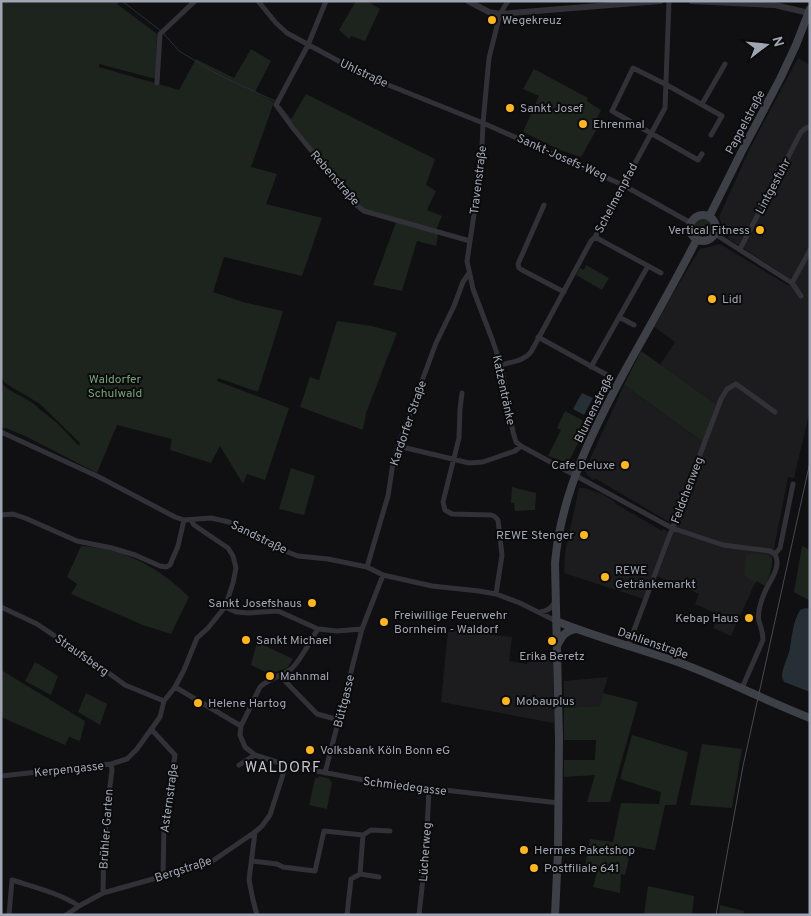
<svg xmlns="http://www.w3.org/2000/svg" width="811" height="916" font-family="Overpass,sans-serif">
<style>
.built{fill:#1c1c1f}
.green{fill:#1c241d}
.water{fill:#262e36}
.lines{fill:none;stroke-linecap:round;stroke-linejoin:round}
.stream{stroke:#262e36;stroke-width:1}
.minor{stroke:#313137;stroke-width:5}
.tertiary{stroke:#313137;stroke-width:6}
.secondary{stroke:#3e4047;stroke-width:8}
.tram{stroke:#474950;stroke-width:1}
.poi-dot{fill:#ffb71a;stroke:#0b0b0c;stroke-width:2}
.labels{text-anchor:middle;stroke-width:4;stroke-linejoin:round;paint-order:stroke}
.poi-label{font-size:12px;fill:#a0a5b4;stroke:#0b0b0c;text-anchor:start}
.street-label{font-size:12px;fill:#a0a5b4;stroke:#0b0b0c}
.park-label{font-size:12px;fill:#75a178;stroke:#0b0b0c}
.quarter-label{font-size:15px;letter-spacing:1px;fill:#c1c5cf;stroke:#0b0b0c}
</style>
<rect width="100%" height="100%" fill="#101012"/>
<path class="built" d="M798 58 810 65V410L794 478 788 477 772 559V567L755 583 731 636 713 628 719 615 695 604 699 594 657 576 676 526 596 479 593 480 587 475 585 470 624 385 703 442 716 404 660 365 675 342 654 327 672 295 700 249 720 244 789 286 792 280 729 239 719 217 750 148Z
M579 488H585L602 494 614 501 616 504 662 531 663 529 667 531 669 536 644 599 564 573 565 553Z
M448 630 512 637 509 661 527 664 529 656 553 658 554 723 441 702Z
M608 677 603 693 601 706 564 708V681Z"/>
<path class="green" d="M1 1H118L117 4 157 34 156 79 99 64V67L179 90 196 59 234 78 251 49 271 61 255 92 274 102 251 167 277 174 266 204 322 218 302 276 224 257 213 292 243 302 283 311 258 392 218 378 217 381 289 408 265 480 247 474 243 484 220 446 211 463 170 450 172 439 117 425 97 473 25 436 6 428H1V383L8 389 31 402 57 423 79 446 80 443 40 404 5 383 1 378Z
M356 1H367L380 9 365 41 351 36 349 39 339 30Z
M534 69 588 98 587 101 601 110 594 124 598 127 581 157 560 150 523 132 539 96 523 89Z
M306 94 435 159 426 185 436 191 427 210 442 216 436 230 438 236 436 246 417 241 402 291 373 285 396 222 365 209 356 202 290 121Z
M693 229a10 10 0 1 1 20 0a10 10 0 1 1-20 0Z
M586 265 609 278 602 290 576 275 580 268 584 270Z
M337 321 372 326 397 333 366 413 363 430 300 407 310 377 319 380Z
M641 351 716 404 703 442 624 385Z
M565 411 588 423 568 463 548 456 561 430 557 428Z
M291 468 315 476 304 515 279 509Z
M512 487 536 493 535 510 515 511 514 503H511Z
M81 546C92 547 103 548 113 551 142 559 167 575 189 597L171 634 143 625 71 594 77 584 67 577Z
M802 546 810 550V601L794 592Z
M752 553 767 555 772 559C772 569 770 577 765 586L757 581 755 583 744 575 746 555Z
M257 642 293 659 287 668 270 674 251 665Z
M35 662 58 676 51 695 25 681Z
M1 670 85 721 80 741 69 737 65 745 1 717Z
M86 693 107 704 100 725 78 712Z
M603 693 638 702 610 802H587L595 775 564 777V760H595L596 740H564V708L600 706Z
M632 735 688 752 676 805H665L655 850 632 846 625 875 621 874 620 893 593 887 598 868 585 865 590 839 613 842 621 803 659 804 661 792 620 779Z
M702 744 742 749 732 808 690 805Z
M319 776 330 779V781L332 782 327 809 309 805 315 778H318Z
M648 886 694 896 692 915H644Z
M720 905 744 911 743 915H719Z"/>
<path class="water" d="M582 393 593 398 584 415 573 409Z
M806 608 810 609V692L784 682C783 679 782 679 782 675 783 666 788 657 790 648 792 635 793 622 800 610Z"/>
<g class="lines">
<path class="stream" d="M122 1 161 31
M164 34 179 51 219 75 275 101
M280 106 292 121"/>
<path class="minor" d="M258 1 276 23 287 33 366 76 483 123 623 185 691 223
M326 1 308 45 276 105 293 128 354 203 364 211 470 241
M508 1 500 14 489 58 483 123 481 168 467 261 473 289 492 339 501 365 513 432 516 442 521 446 672 528 723 545 770 551 775 554
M157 83 160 34 195 1
M702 104 725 64
M702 154 698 160 612 111 633 68 667 85 722 116 711 135
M544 205 518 264 519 268 522 270 564 292
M715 234 792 283 801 296
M595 237 661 273
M740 249 801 132 806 128 810 127
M792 283 810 250
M619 317 634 325
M538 337 607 375
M501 365C511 362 524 361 531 352L591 241 595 237 665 108 669 1
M591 367 648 266
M462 393 460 409 459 438 443 502 445 510 452 514 491 515 494 516 498 520 502 555 496 594
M1 432 99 477 175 517 184 520 211 518 229 522 253 533 285 551 298 556 328 559 367 567 383 575 432 586 479 591 496 594 520 603 556 621
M398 446 469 463 483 462 515 451 521 446
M1 515 13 514 25 518 77 541 112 548 135 555 160 566 166 567 170 565 178 546 184 520
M775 554 780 548 793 484
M367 567 388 496 393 463 398 446 436 343 454 306 463 282 469 273
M1 607 37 624 95 663 125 685 164 701
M225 607 236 612 248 613 278 611 318 629 337 631 362 629
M540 612C548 611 551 608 555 602
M628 646 721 399 727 389 736 384 775 412
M278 676 283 679 317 714 339 720
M175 687 241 726 240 735 245 747 255 755 286 765 374 782 559 803
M742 688 763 640C763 631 761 628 759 621 757 614 761 601 764 594 769 581 782 568 775 554
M241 726 260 687C269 679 281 676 291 669 300 662 311 639 318 629
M151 729 175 755 164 826 163 876
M239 765 255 755
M325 773 362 629 383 575
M1 776 111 764 127 759 137 749 160 717 164 701 175 687 184 670 197 638 208 628 225 607 233 583 236 568 233 556 228 548 194 525 191 520
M255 832 249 880 253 900 257 915
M363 835 371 830 390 831
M252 861 277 864 283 867 315 871 324 831 363 835 360 874 351 879 347 915
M360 874 379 877
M103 893C103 852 106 811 112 770L111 764
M9 915 12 880C34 887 59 893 79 906
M66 915 79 906 103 893 203 865 211 862 255 832 262 826 270 815 286 765
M419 915 426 851 429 789"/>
<path class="tertiary" d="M468 1 489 12 500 14 660 1
M692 1 775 5 809 13"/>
<path class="secondary" d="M690 228a13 13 0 1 1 26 0a13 13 0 1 1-26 0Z
M709 217 742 151 780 79 796 45 810 9
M556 621C598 638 641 649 683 664 726 680 767 701 810 718
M558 644C562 635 566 631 576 629
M555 915 558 852 559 740 555 563C561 492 594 428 627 367 651 324 675 282 697 239"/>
<path class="tram" d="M716 915 743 766 810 462"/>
</g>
<g class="poi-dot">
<circle cx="492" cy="20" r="5"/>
<circle cx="510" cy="108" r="5"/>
<circle cx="583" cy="124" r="5"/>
<circle cx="760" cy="230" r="5"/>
<circle cx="712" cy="299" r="5"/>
<circle cx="625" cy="465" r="5"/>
<circle cx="584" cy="535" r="5"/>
<circle cx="605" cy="577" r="5"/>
<circle cx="312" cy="603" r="5"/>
<circle cx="749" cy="618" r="5"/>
<circle cx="384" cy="622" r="5"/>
<circle cx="246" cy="640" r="5"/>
<circle cx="552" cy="641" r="5"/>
<circle cx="270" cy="676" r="5"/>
<circle cx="506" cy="701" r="5"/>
<circle cx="198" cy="703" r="5"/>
<circle cx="310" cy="750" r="5"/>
<circle cx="524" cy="850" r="5"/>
<circle cx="534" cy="868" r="5"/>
</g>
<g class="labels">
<g class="poi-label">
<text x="502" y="24">Wegekreuz</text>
<text x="520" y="112">Sankt Josef</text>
<text x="593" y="128">Ehrenmal</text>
<text x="750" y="234" text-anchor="end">Vertical Fitness</text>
<text x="722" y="303">Lidl</text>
<text x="615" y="469" text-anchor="end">Cafe Deluxe</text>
<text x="574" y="539" text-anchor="end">REWE Stenger</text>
<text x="615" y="574">REWE<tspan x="615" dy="14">Getränkemarkt</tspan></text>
<text x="302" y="607" text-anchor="end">Sankt Josefshaus</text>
<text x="394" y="619">Freiwillige Feuerwehr<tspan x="394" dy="14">Bornheim - Waldorf</tspan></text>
<text x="739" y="622" text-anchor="end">Kebap Haus</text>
<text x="256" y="644">Sankt Michael</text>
<text x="552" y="660" text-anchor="middle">Erika Beretz</text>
<text x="280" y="680">Mahnmal</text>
<text x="516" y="705">Mobauplus</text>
<text x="208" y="707">Helene Hartog</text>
<text x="320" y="754">Volksbank Köln Bonn eG</text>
<text x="534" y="854">Hermes Paketshop</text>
<text x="544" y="872">Postfiliale 641</text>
</g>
<g class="street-label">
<text transform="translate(364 73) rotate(25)" y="4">Uhlstraße</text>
<text transform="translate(745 122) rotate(-62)" y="4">Pappelstraße</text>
<text transform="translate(562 157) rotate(24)" y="4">Sankt-Josefs-Weg</text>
<text transform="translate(335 178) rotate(49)" y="4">Rebenstraße</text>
<text transform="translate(478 180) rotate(-83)" y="4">Travenstraße</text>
<text transform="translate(773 186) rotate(-62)" y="4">Lintgesfuhr</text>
<text transform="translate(616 198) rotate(-62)" y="4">Schelmenpfad</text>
<text transform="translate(504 390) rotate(78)" y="4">Katzentränke</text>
<text transform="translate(594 408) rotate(-64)" y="4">Blumenstraße</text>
<text transform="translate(408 423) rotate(-71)" y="4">Kardorfer Straße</text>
<text transform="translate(687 490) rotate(-69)" y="4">Feldchenweg</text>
<text transform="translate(259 537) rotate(26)" y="4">Sandstraße</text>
<text transform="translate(653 643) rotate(19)" y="4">Dahlienstraße</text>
<text transform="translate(82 655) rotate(35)" y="4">Straufsberg</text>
<text transform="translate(344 701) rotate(-76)" y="4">Büttgasse</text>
<text transform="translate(69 769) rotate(-6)" y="4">Kerpengasse</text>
<text transform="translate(405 786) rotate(7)" y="4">Schmiedegasse</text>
<text transform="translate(169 798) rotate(-82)" y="4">Asternstraße</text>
<text transform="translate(106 829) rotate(-86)" y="4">Brühler Garten</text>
<text transform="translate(425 852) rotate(-86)" y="4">Lücherweg</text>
<text transform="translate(183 869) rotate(-18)" y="4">Bergstraße</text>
</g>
<g class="park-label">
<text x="115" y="383">Waldorfer<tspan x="115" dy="14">Schulwald</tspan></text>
</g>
<g class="quarter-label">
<text x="283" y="772">WALDORF</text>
</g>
</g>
<rect width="811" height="916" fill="none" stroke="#a0a5b4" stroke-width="5"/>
<g transform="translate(766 45) rotate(74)" stroke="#0b0b0c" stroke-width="4" paint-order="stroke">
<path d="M0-4L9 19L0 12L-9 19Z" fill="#a0a5b4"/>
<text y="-8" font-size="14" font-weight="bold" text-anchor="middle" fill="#a0a5b4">N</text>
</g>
</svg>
